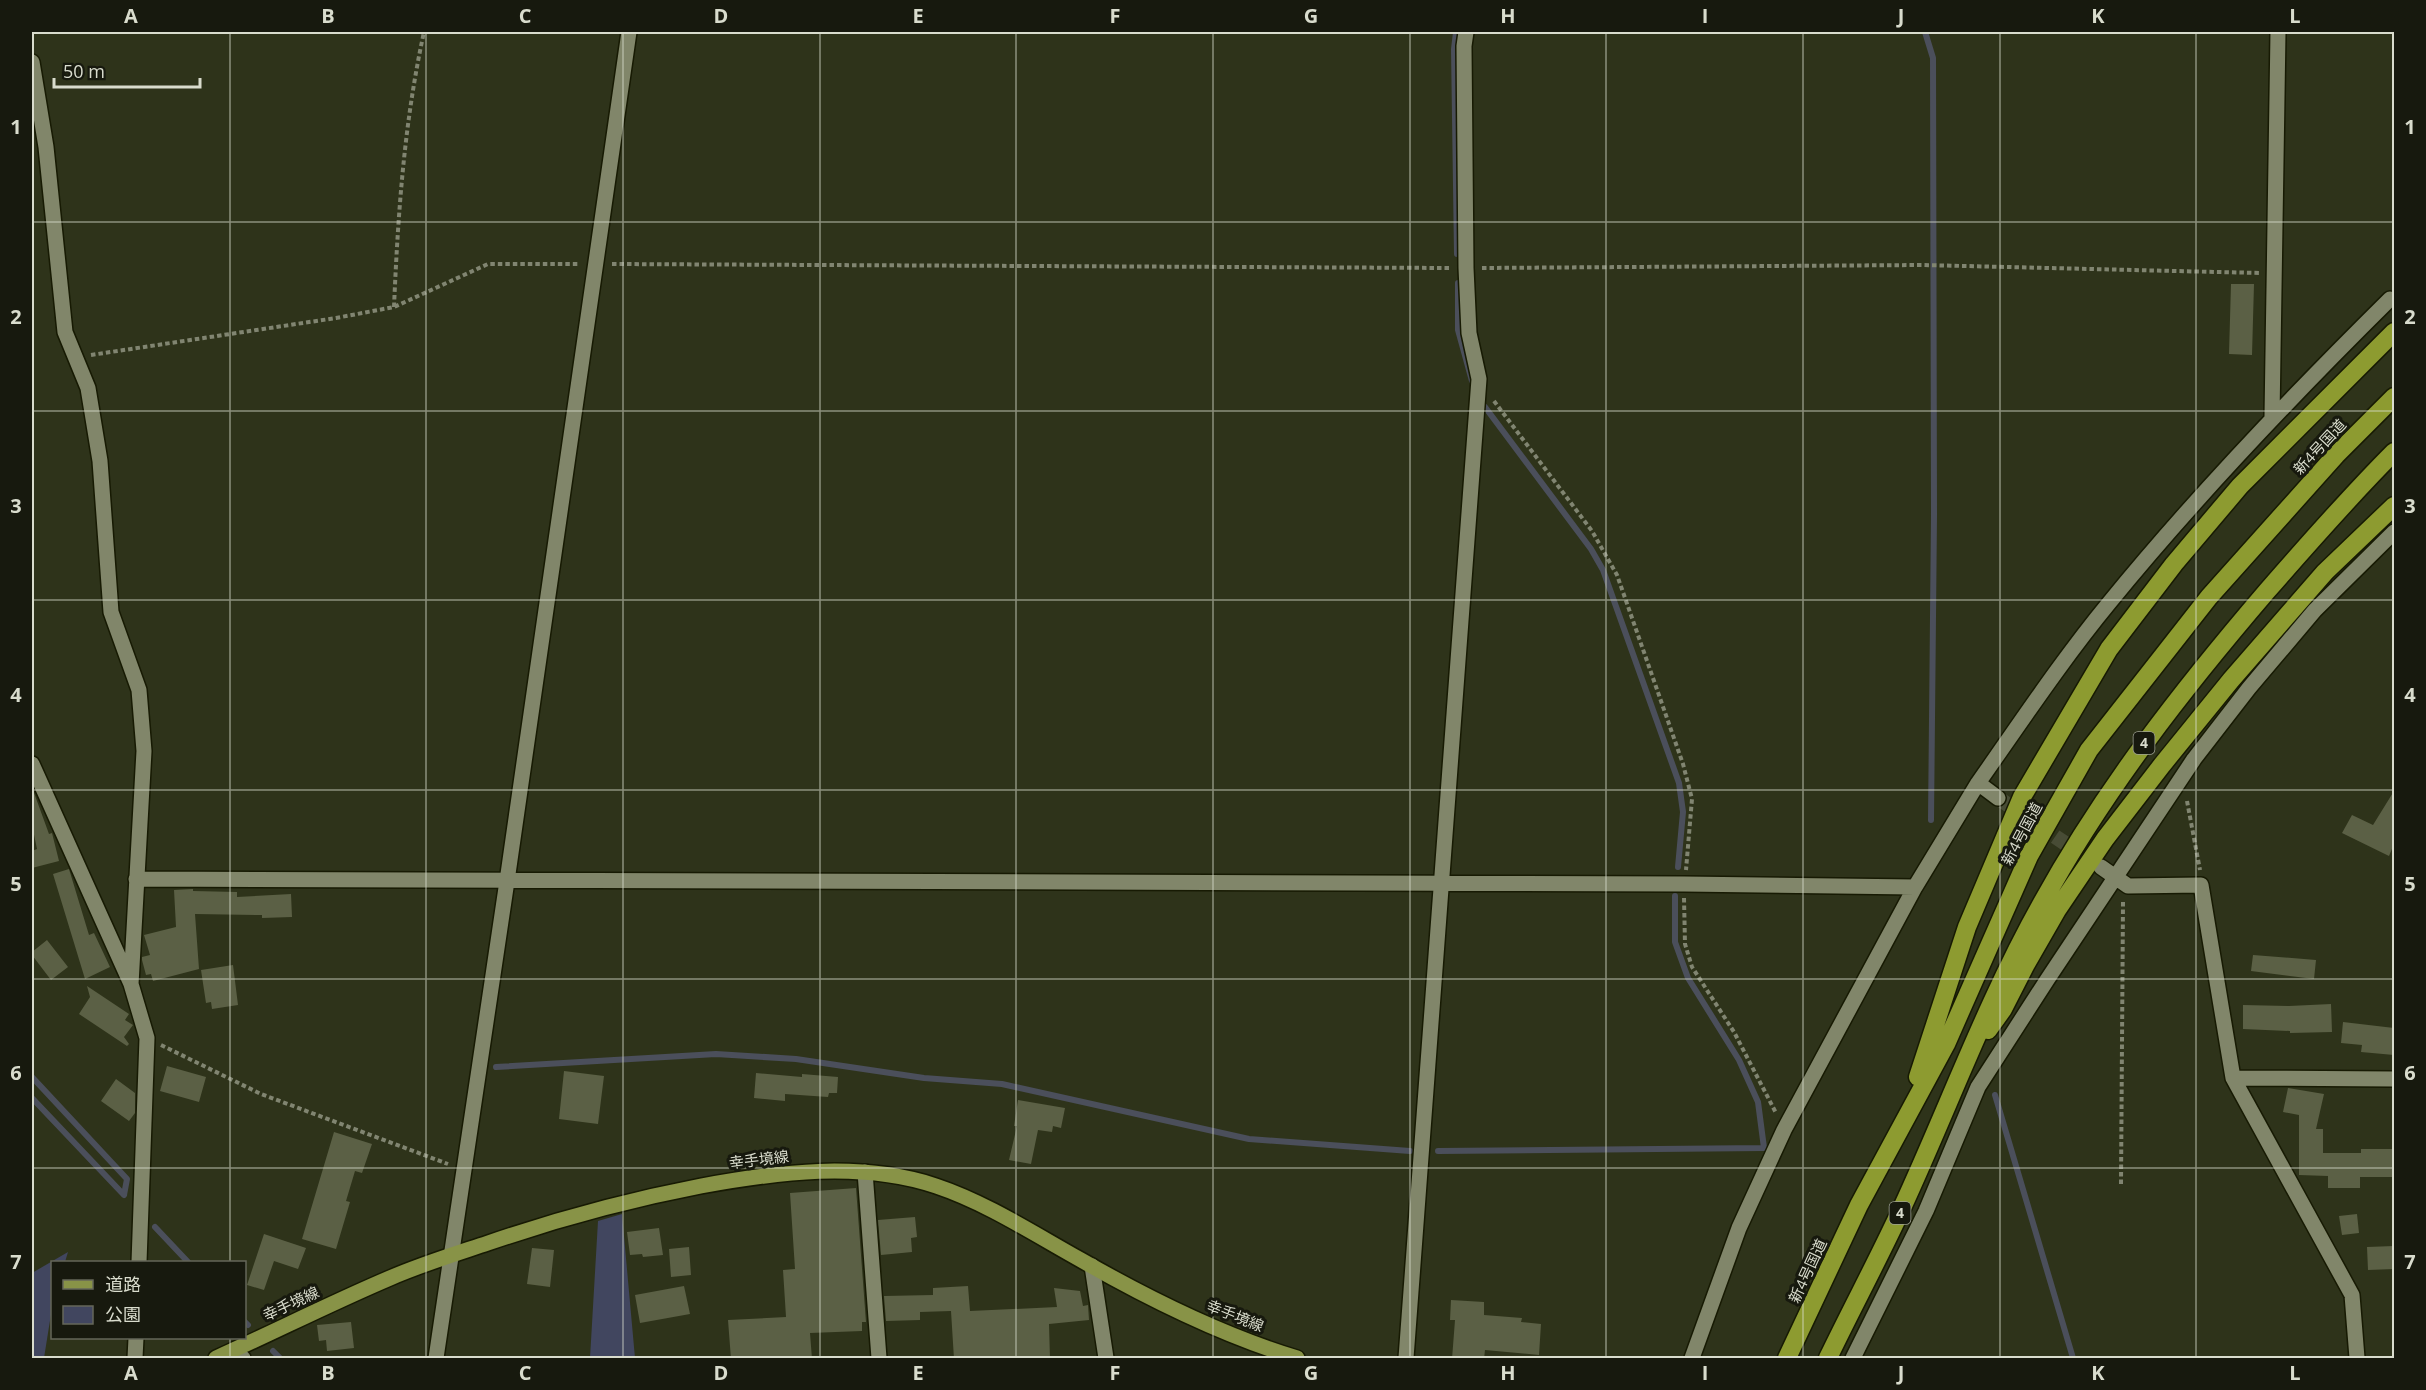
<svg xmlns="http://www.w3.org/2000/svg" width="2426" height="1390" font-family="'Open Sans','Noto Sans JP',sans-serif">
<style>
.green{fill:#41465f}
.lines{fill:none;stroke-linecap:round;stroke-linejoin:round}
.stream{stroke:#4b4f5b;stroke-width:6}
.building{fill:#5b6045}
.minor-tunnel{stroke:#484c35;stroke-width:15;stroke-dasharray:15 8;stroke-linecap:butt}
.minor-casing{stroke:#171a03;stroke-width:18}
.major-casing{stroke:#171a03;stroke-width:18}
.highway-casing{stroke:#171a03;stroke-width:21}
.path{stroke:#818571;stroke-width:4;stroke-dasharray:4.5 3;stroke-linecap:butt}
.minor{stroke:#81866a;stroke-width:15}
.major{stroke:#889347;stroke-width:15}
.highway{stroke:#8d9b30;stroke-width:18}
.grid{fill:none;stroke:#d9dccd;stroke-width:1.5;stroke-opacity:0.55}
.labels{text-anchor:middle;stroke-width:6;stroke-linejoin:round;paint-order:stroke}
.shield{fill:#17190e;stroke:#9fa294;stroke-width:1.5}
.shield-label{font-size:14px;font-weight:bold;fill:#d9dccd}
.street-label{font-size:15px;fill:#d9dccd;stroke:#17190e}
.neatline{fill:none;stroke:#d9dccd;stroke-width:2}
.grid-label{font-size:20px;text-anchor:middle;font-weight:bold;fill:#d9dccd}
</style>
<rect width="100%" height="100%" fill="#2e331a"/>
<path class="green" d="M622 1214 635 1358H590L598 1221Z
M68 1252 65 1262H52V1308L44 1358H32V1273Z"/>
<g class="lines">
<path class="stream" d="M1456 32 1454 49 1457 254
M1925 32 1933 58 1934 515 1931 820
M1458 283V330L1472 381
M1485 407 1591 549 1603 570 1679 783 1683 812 1678 867
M496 1067 716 1054 796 1059 924 1078 1002 1084 1249 1139 1410 1151
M32 1077 127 1179 124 1195
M1995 1095 2073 1358
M32 1098 124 1195
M1438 1151 1764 1148 1758 1102 1739 1060 1688 978 1675 942V896
M155 1227 188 1262
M244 1321 248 1325
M273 1351 280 1358"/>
</g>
<path class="building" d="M2231 284H2254L2252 355 2229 354Z
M33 790 49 834 52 833 59 861 32 868V851L37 849 32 825Z
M2394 791V844L2389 856 2342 833 2352 815 2373 825Z
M69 869 89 935 94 933 110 967 85 979 53 874Z
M193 889V891L237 892V897L291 894 292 917 262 918V915L195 914 199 969 153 981 151 974 146 975 142 960V957L150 955 144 935 176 927 174 890Z
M47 940 68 967 51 980 32 955V952Z
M2253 955 2316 960 2314 979 2251 971Z
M233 965 238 1005 212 1009 211 1002 206 1003 201 970Z
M87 986 129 1014 125 1020 133 1025 124 1037 129 1044 127 1046 79 1014 90 997Z
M2331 1004 2332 1032 2290 1033V1031L2243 1029V1005L2289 1006Z
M2343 1022 2394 1028V1055L2361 1052 2362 1045 2341 1043Z
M167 1066 206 1077 199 1102 160 1091Z
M564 1071 604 1076 598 1124 559 1119Z
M756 1073 802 1077V1074L838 1077 837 1093H829L828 1097 785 1094V1101L754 1098Z
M116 1079 135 1093V1113L129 1121 101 1101Z
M2288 1088 2324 1094 2316 1129H2323V1153H2361V1149H2394V1177H2360V1188H2328V1176L2299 1175V1115L2283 1112Z
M1018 1100 1065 1108 1061 1128 1053 1126 1052 1132 1038 1130 1031 1164 1009 1160 1017 1126H1014Z
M334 1132 372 1144 362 1173 355 1171 346 1201 350 1202 336 1249 302 1239Z
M856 1188 866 1322H862V1331L810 1333 812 1359H731L728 1320 786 1317 783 1270 795 1269 790 1193Z
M2357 1214 2359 1233 2342 1235 2339 1216Z
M915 1217 917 1237 911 1238 912 1252 881 1255 878 1220Z
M659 1228 663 1255 643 1257 642 1254 630 1255 627 1232Z
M264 1234 306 1248 298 1269 274 1261 264 1290 247 1285Z
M2394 1246V1269L2368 1270 2367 1247Z
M689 1247 691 1275 671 1277 669 1249Z
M532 1248 554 1250 550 1287 527 1284Z
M684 1286 690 1314 640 1323 635 1295Z
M968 1286 970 1311 1057 1307 1054 1288 1080 1291 1083 1306 1088 1305 1089 1320 1049 1324 1050 1359H954L951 1311 920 1312V1320L886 1321 884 1296 933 1295V1288Z
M1451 1300 1484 1302V1315L1522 1318 1521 1322 1541 1324 1539 1355 1485 1350 1484 1359H1452L1455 1320H1450Z
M351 1322 354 1348 327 1351 326 1340 319 1341 317 1325Z"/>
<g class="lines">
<path class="minor-tunnel" d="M1998 798 2100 867"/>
<defs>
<path id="minor" d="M32 62 46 147 65 332 88 388 100 461 111 612 139 690 144 751 131 984
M2272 417 2278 32
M32 764 131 984 147 1038 139 1262
M1978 783C2021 722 2062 660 2109 603 2197 495 2292 396 2390 299
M2101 867 2128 886 2201 885 2233 1078 2352 1295 2357 1358
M136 879 1684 884 1915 887
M2233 1078 2394 1079
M865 1172 879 1358
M1092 1266 1106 1358
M234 1350 243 1358
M135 1358 136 1338
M436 1358 507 881 629 32
M1406 1358 1479 379 1469 333 1466 268 1464 46 1466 32
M1692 1358 1739 1228 1784 1130 1915 887 1978 783 1998 798
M1853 1358 1926 1211 1978 1087 2047 980 2194 759 2249 688 2315 610 2394 532"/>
<path id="major" d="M216 1358C274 1332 331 1303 390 1278 422 1264 455 1254 488 1243 558 1219 628 1200 701 1186 777 1172 861 1161 936 1186 987 1203 1034 1234 1081 1260 1149 1299 1221 1335 1297 1358"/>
<path id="highway" d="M1988 1030 2003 1009 2026 964 2057 910 2105 839 2162 765 2231 680 2325 572 2394 506
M1918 1077 1967 927 2022 797 2109 649 2174 564 2240 486 2394 332
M1787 1358 1859 1205 1946 1044 2029 856 2089 750 2209 597 2336 455 2394 397
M1828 1358C1852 1308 1879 1258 1902 1208 1949 1106 1987 1001 2042 903 2104 790 2183 689 2267 591 2308 544 2350 496 2394 452"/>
</defs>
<use href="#minor" class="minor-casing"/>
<use href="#major" class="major-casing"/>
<use href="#highway" class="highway-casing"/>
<path class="path" d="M612 264 1450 268
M1482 268 1922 265 2260 273
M394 307C398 214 404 123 424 32
M91 355 336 318 394 307 488 264H580
M1494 401 1592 531 1617 575 1683 764 1692 799 1686 870
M2187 801 2200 870
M1684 898 1685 944 1692 967 1734 1032 1776 1113
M161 1045 261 1094 448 1164
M2121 1184 2123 902"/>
<use href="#minor" class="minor"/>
<use href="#major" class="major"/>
<use href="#highway" class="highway"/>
</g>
<path class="grid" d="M230 32V1262M426 32V1358M623 32V1358M820 32V1358M1016 32V1358M1213 32V1358M1410 32V1358M1606 32V1358M1803 32V1358M2000 32V1358M2196 32V1358M32 222H2394M32 411H2394M32 600H2394M32 790H2394M32 979H2394M32 1168H2394M230 1338V1358"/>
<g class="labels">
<g class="shield">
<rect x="2133.5" y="732" width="21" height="22" rx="4.5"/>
<rect x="1889.5" y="1202" width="21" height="22" rx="4.5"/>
</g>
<g class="shield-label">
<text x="2144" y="748">4</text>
<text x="1900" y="1218">4</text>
</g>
<g class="street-label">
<text transform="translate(2320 447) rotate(-47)" y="5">新4号国道</text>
<text transform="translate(2022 834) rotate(-62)" y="5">新4号国道</text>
<text transform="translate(759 1160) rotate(-7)" y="5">幸手境線</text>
<text transform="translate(1808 1271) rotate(-65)" y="5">新4号国道</text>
<text transform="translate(291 1304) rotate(-25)" y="5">幸手境線</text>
<text transform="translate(1235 1316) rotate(22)" y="5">幸手境線</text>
</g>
</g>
<rect width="2426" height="1390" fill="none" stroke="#17190e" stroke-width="66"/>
<rect x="51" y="1261" width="195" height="78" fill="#17190e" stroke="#65675a" stroke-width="1.5"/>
<rect x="63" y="1280" width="30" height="9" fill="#889347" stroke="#65675a" stroke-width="1.5"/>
<text x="105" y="1291" font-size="18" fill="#d9dccd">道路</text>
<rect x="63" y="1306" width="30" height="18" fill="#41465f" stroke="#65675a" stroke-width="1.5"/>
<text x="105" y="1321" font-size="18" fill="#d9dccd">公園</text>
<path d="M54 78v9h146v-9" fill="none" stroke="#d9dccd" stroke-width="3"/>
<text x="63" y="78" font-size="18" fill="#d9dccd" stroke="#17190e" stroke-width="4.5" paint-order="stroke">50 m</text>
<rect x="33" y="33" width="2360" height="1324" class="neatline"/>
<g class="grid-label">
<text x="131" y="23">A</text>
<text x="328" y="23">B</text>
<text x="525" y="23">C</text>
<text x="721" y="23">D</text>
<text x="918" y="23">E</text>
<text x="1115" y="23">F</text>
<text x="1311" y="23">G</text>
<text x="1508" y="23">H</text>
<text x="1705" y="23">I</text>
<text x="1901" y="23">J</text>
<text x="2098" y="23">K</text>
<text x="2295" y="23">L</text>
<text x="16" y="134">1</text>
<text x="2410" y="134">1</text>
<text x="16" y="324">2</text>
<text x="2410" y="324">2</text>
<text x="16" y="513">3</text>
<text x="2410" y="513">3</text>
<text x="16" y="702">4</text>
<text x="2410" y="702">4</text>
<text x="16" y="891">5</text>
<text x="2410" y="891">5</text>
<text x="16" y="1080">6</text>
<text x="2410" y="1080">6</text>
<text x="16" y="1269">7</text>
<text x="2410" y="1269">7</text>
<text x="131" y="1380">A</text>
<text x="328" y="1380">B</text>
<text x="525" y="1380">C</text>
<text x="721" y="1380">D</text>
<text x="918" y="1380">E</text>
<text x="1115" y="1380">F</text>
<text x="1311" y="1380">G</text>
<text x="1508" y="1380">H</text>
<text x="1705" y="1380">I</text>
<text x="1901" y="1380">J</text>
<text x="2098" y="1380">K</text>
<text x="2295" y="1380">L</text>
</g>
</svg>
